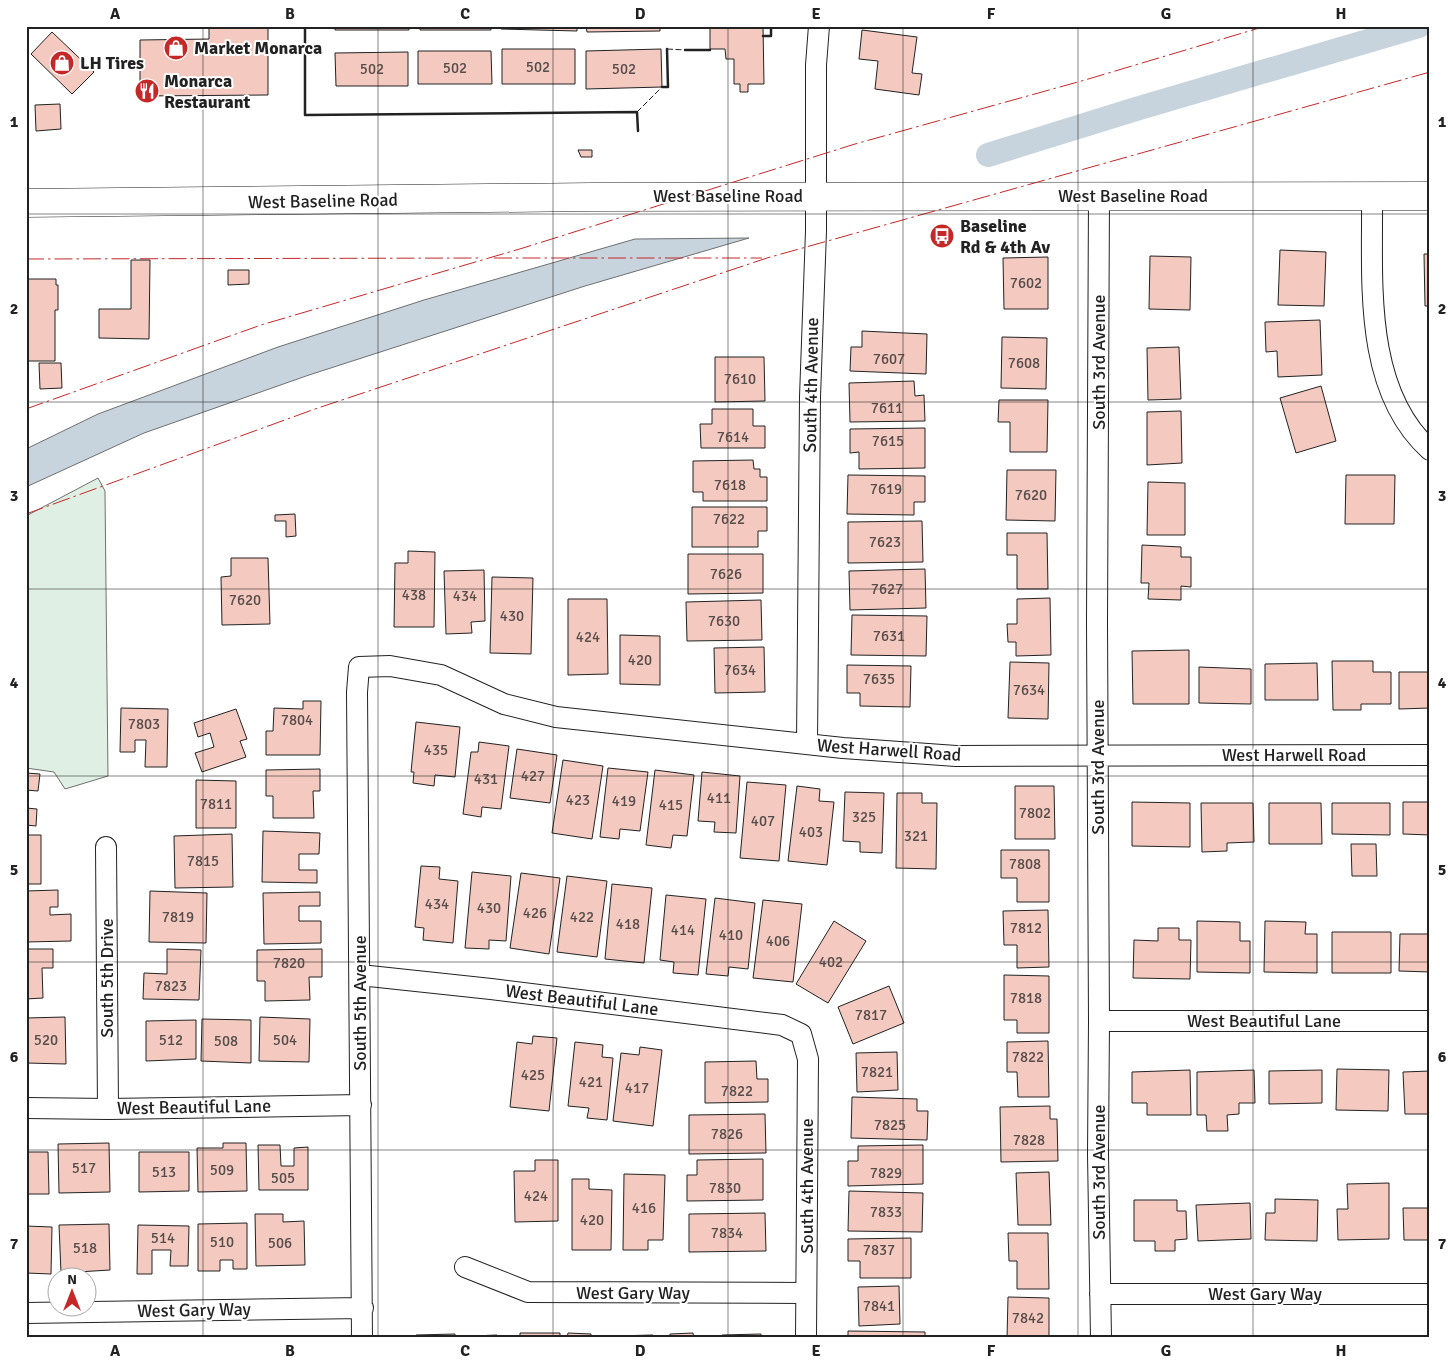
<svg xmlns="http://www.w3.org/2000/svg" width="1456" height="1364" font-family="Signika,sans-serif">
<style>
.green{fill:#e0efe3;stroke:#6f6f6f}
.water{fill:#c7d3dd;stroke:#6f6f6f}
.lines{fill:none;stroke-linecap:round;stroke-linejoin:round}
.canal{stroke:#c7d3dd;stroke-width:24}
.building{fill:#f3c9c0;stroke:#222}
.minor-casing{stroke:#222;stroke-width:22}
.primary-casing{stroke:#222;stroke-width:29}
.minor{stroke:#fff;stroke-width:20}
.primary{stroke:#fff;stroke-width:28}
.fence{stroke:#222;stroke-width:1;stroke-dasharray:6 2.5;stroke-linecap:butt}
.wall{stroke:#222;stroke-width:2.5}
.power{stroke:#c62828;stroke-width:1;stroke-dasharray:18 4 2.5 4;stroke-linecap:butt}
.grid{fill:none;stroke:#222;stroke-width:1;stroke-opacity:0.55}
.labels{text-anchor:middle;stroke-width:4;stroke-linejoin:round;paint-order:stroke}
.number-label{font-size:15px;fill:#564c4a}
.poi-label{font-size:18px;font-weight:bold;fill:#222;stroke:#fff;text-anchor:start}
.street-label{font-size:18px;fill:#222;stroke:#fff}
.neatline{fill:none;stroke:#222;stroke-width:2}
.grid-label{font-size:16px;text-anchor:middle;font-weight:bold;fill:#222}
</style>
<rect width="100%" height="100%" fill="#fff"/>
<path class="green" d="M98 478 105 491 108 776 65 789 54 772 26 768V516Z"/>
<path class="water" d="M749 238 585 286 309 375 144 433 26 487V449L98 414 278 347 424 300 635 239Z"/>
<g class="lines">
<path class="canal" d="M988 155 1136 109 1419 26"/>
</g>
<path class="building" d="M209 26H268V95L140 96V40L209 39Z
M335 26H409V30H335Z
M420 26H491V30H420Z
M501 26H577V31L501 29Z
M586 26H660V31L587 32Z
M710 26H763L764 84H748V92H740V84H734V59H726L725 49H710Z
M862 30 917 37 912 73 922 74 919 95 875 89 878 61 859 59Z
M52 32 94 72 72 94 31 54Z
M502 49H575V84H502Z
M661 49 662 87 586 89V51Z
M418 51H491L492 84H418Z
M408 52V86H336L335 53Z
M60 104 61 129 36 131 35 105Z
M578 150H592V157H581Z
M939 233H951V237H939Z
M1280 250 1326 252 1324 306 1278 305Z
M1424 254H1430V306H1425Z
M1150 256 1191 257 1190 310 1149 309Z
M1048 257V309H1004L1003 258Z
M131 260H150L149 339 99 338V309H131Z
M228 270H249V284L228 285Z
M26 279H56V285H58V310H55V361H26Z
M1320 320 1322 375 1278 377 1277 351 1266 352 1265 322Z
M862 331 927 334 926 374 850 371 851 347H862Z
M1002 337 1047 338 1046 389 1001 388Z
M1179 347 1181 399 1148 400 1147 348Z
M715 357H764L765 401 715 402Z
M39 363H61L62 388 40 389Z
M914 381 915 396 924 395 925 421 850 422 849 383Z
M1321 386 1336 441 1296 453 1280 398Z
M999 400H1048L1047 452H1010V422H998Z
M712 409H753V426H765V448H701L700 424H712Z
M1181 411 1182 463 1147 465V412Z
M925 428V468L859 469V452L850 453V429Z
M753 460 754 469H760V477H767V501H703V492H693V461Z
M1007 470H1056L1055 521 1006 520Z
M848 475 925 476V502H914V515L847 514Z
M1346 475H1395L1394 524H1345Z
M1148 482 1185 483V535H1147Z
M692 507H767V531H758V547H692Z
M295 514 296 536 286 537V521H275V515Z
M922 521 923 562 848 563V522Z
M1007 533H1047L1048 589H1017V555H1007Z
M1142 545 1181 547V557H1191V587L1181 586V600L1148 599 1149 583H1141Z
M408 551 435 552 434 627H394L395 563H408Z
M688 554H763V593L688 594Z
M231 558H268L270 624 222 625 221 577 231 576Z
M925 569 926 608 850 610 849 571Z
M484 570 485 621 471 622 472 633 446 634 444 571Z
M492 577 533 578 531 654 490 653Z
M1050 598 1051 655 1016 656V642H1008L1007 624H1017V599Z
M568 599H607L608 674 568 675Z
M761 600 762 640 687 641 686 602Z
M852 615 927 616 926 656 851 655Z
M620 635 660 636V685L620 684Z
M764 647 765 692 715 693 714 648Z
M1189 650V704H1133L1132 651Z
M1332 661H1373V672H1391V704H1361V710H1333Z
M1010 662 1049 663 1048 719 1008 718Z
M1317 663 1318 700H1265V664Z
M847 665 911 666 910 707 860 706V693H847Z
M1199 667 1251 669V704L1199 703Z
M1399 672H1430V708L1399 709Z
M303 701H321L320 755H266V731H273L274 708 303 709Z
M121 708 168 709 167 767H145L146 740H135V752H120Z
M236 709 247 739 240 741 246 757 202 772 195 753 214 747 210 733 198 737 194 723Z
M416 722 460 727 455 777 435 775 434 786 413 783 414 772H411Z
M479 742 509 746 501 809 482 807 481 817 463 814 471 752H478Z
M517 749 557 755 550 803 510 798Z
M563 760 603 766 592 839 552 833Z
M608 768 648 772 640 831 620 829 619 839 600 837Z
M320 769V791H313L314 818H273V796H266V770Z
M655 770 694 775 687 836 673 835 671 848 646 845Z
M702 772 740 776 736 833 714 832 715 822 698 821Z
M26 773 40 774 38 791 26 790Z
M196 780 236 781V828H196Z
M747 782 786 785 779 861 740 858Z
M797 786 820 789 819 801 834 802 827 865 788 861Z
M1015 786H1054L1055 839H1015Z
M845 792 884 793 882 853 860 852V842L843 841Z
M897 793H922V803H937L936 869 896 868Z
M1132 802 1190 803V847L1132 846Z
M1403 802H1430V835L1403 834Z
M1201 803H1253L1254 842 1227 843V851L1202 852Z
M1269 803H1321L1322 844H1269Z
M1332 803H1390V835L1332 834Z
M26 808 37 809 36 826 26 825Z
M263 831 320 833 319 854H299V870H317V883L262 882Z
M232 834 233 887 175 888 174 836Z
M26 835H41V884H26Z
M1351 844H1376L1377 876H1352Z
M1001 850H1049V902H1017V878H1001Z
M421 866 440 867 439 879 458 881 453 943 423 940 424 928 415 927Z
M472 872 511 876 506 941 489 940V949L465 948Z
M521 873 560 878 549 954 510 948Z
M567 876 607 881 597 957 557 952Z
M612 884 652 888 644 963 605 959Z
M58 890V907H50V915L71 914V941L26 942V891Z
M150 891 207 893 206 943 149 942Z
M320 892V906H299V921H321V943L264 944 263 893Z
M666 895 706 899 698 975 673 973 674 962 660 960Z
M715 898 755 903 748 969 729 967 728 976 706 974Z
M763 900 802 904 793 982 753 978Z
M1048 910 1049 967 1017 968V945H1004L1003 911Z
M834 921 866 941 828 1003 796 984Z
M1197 921 1240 922V941H1250V973L1197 972Z
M1265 921 1306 922 1305 934H1317V973L1264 972Z
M1158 928H1179V940H1191L1190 979 1133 978 1134 940 1158 941Z
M1332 932H1391V973H1332Z
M1400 934H1430V972L1399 971Z
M26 949H53V968H42L43 998 26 999Z
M167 949 201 950 199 1000 143 999 144 973 167 974Z
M322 949V977H309L310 1000 265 1001V981H257V950Z
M1004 975 1049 976V1033H1017V1020H1004Z
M889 986 904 1023 853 1044 838 1007Z
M65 1017 66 1064 26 1063V1018Z
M260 1017 310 1019 309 1062 259 1061Z
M202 1019 251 1020V1063L201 1061Z
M196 1020V1059L146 1061V1021Z
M533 1036 557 1038 549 1111 510 1107 517 1042 532 1044Z
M1048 1041 1049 1097H1018L1017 1072H1007V1042Z
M575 1042 603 1045 602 1057 613 1058 607 1120 587 1118 589 1108 568 1106Z
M640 1047 662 1050 653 1126 613 1121 621 1053 639 1055Z
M897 1052 898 1090 857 1092 856 1053Z
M756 1061 757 1079H768V1102L705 1103V1062Z
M1337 1069 1389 1070 1388 1111 1336 1110Z
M1190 1070 1191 1115H1147V1103H1132V1072Z
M1254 1070 1255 1103H1239V1114L1227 1115 1228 1131H1207L1206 1115H1197V1072Z
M1322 1070V1103L1269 1104V1071Z
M1430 1071V1114H1405L1403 1072Z
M852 1097 917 1099V1111H928L927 1140 851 1138Z
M1050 1106V1119H1057L1058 1161 1001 1162 1000 1107Z
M765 1114 766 1153 689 1154V1115Z
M109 1143 110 1192 59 1193 58 1144Z
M223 1143H246L247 1191 198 1192 197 1148H223Z
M258 1145H280L281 1166H294V1148L308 1147V1190H259Z
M923 1145V1184L848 1186V1161H858V1146Z
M26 1152H48L49 1194H26Z
M139 1152H189V1191L139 1192Z
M763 1159V1200L687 1201V1175H697V1160Z
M535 1160H558V1221L515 1222 514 1171H535Z
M1049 1172 1051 1225H1018L1016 1173Z
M624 1174 665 1175 663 1240H648V1250H623Z
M572 1179H589V1189L612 1190 611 1250H572Z
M1389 1183V1239L1338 1240 1337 1209H1348L1347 1184Z
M849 1191 923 1193 922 1232 848 1231Z
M1275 1199 1318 1200 1317 1241 1265 1240 1266 1213H1275Z
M1134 1200H1177V1211H1186L1187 1239 1175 1240V1251H1155V1241H1134Z
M1250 1203 1251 1239 1198 1241 1196 1205Z
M1403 1208H1430V1240H1404Z
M765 1213 766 1251 689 1252V1214Z
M255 1214H283V1222L304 1221 305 1265 256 1266Z
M247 1223V1269H233V1260H220V1271H198V1224Z
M109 1224 110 1270 61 1273 59 1225Z
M138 1225 189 1226 188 1266H170L171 1250H152V1274H137Z
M26 1226 52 1227 51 1274 26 1273Z
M1008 1233H1048L1049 1289H1017V1261H1009Z
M911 1238V1278H860V1261H848V1239Z
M899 1286 900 1324 859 1326 858 1287Z
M1008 1297 1049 1298V1338H1007Z
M848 1331 925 1332V1338H848Z
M520 1333H560V1338H520Z
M568 1333 591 1334V1338H567Z
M693 1333 694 1338H670V1334Z
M455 1334V1338H416V1335Z
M761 1334V1338H722V1335Z
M497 1335V1338H473V1336Z
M653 1335V1338H614V1336Z"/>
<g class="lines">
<defs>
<path id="minor" d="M1099 196 1097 623 1099 1021 1098 1154 1101 1338
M1372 196C1373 278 1362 389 1430 450
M807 744 810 397 816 231V65L819 26
M106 847 108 1109
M360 975 491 989 782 1025 801 1034 808 1059 806 1338
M1099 1021H1430
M26 1108 108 1109 361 1105
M465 1267 528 1292 806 1293
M1100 1294H1430
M26 1313 363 1308
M362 1338 357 692 359 667 390 666 441 675 504 704 556 717 843 748 956 756 1430 755"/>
<path id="primary" d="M26 203 591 197 1430 196"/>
</defs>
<use href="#minor" class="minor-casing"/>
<use href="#primary" class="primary-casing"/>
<use href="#minor" class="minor"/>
<use href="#primary" class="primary"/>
<path class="fence" d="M667 49 685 50
M637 112 662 87"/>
<path class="wall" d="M305 26V115L637 112 638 131
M763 36H771V26
M685 50H710
M662 87H668L667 49"/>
<path class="power" d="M494 258H762
M26 259 482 258
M26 409 261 325 523 248 855 144 1085 80 1266 26
M26 514 315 409 767 258 1430 72"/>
</g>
<path class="grid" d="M203 26V1338M378 26V1338M553 26V1338M728 26V1338M903 26V1338M1078 26V1338M1253 26V1338M26 214H1430M26 402H1430M26 589H1430M26 776H1430M26 962H1430M26 1150H1430"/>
<defs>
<symbol id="shop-disc" viewBox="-11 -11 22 22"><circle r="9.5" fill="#c62828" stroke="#fff"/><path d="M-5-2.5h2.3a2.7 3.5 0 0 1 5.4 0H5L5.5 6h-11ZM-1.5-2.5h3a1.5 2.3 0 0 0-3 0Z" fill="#fff"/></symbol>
<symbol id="restaurant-disc" viewBox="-11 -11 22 22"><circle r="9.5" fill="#c62828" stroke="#fff"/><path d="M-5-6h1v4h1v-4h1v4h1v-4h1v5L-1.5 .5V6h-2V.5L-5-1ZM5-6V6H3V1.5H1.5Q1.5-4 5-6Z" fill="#fff"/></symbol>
<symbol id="bus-disc" viewBox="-11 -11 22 22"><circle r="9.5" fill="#c62828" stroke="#fff"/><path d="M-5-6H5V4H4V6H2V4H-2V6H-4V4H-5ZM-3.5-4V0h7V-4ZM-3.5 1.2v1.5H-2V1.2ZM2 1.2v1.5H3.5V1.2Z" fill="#fff"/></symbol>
</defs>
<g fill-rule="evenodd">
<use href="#shop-disc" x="162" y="34" width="28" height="28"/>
<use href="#shop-disc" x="48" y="49" width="28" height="28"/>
<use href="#restaurant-disc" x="133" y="77" width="28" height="28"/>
<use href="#bus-disc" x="928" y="222" width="28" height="28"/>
</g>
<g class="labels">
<g class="number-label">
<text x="538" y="72">502</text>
<text x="455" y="73">502</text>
<text x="372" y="74">502</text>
<text x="624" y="74">502</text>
<text x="1026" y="288">7602</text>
<text x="889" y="364">7607</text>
<text x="1024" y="368">7608</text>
<text x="740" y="384">7610</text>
<text x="887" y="413">7611</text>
<text x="733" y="442">7614</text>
<text x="888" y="446">7615</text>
<text x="730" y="490">7618</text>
<text x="886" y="494">7619</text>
<text x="1031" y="500">7620</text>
<text x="729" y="524">7622</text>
<text x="885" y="547">7623</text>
<text x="726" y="579">7626</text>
<text x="887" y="594">7627</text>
<text x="414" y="600">438</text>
<text x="465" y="601">434</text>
<text x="245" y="605">7620</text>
<text x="512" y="621">430</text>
<text x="724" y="626">7630</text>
<text x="889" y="641">7631</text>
<text x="588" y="642">424</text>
<text x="640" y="665">420</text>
<text x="740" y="675">7634</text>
<text x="879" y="684">7635</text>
<text x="1029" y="695">7634</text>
<text x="297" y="725">7804</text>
<text x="144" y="729">7803</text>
<text x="436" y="755">435</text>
<text x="533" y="781">427</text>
<text x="486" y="784">431</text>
<text x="719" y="803">411</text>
<text x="578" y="805">423</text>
<text x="624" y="806">419</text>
<text x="216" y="809">7811</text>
<text x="671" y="810">415</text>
<text x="1035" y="818">7802</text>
<text x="864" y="822">325</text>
<text x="763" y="826">407</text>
<text x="811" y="837">403</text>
<text x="916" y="841">321</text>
<text x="203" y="866">7815</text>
<text x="1025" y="869">7808</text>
<text x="437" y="909">434</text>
<text x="489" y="913">430</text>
<text x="535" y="918">426</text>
<text x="178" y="922">7819</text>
<text x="582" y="922">422</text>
<text x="628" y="929">418</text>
<text x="1026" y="933">7812</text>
<text x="683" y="935">414</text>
<text x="731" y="940">410</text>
<text x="778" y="946">406</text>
<text x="831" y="967">402</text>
<text x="289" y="968">7820</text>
<text x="171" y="991">7823</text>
<text x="1026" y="1003">7818</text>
<text x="871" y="1020">7817</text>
<text x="46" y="1045">520</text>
<text x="171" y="1045">512</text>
<text x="285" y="1045">504</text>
<text x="226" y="1046">508</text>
<text x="1028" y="1062">7822</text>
<text x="877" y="1077">7821</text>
<text x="533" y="1080">425</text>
<text x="591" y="1087">421</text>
<text x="637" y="1093">417</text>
<text x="737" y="1096">7822</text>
<text x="890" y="1130">7825</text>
<text x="727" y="1139">7826</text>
<text x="1029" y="1145">7828</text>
<text x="84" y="1173">517</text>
<text x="222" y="1175">509</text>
<text x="164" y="1177">513</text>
<text x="886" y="1178">7829</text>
<text x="283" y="1183">505</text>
<text x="725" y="1193">7830</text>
<text x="536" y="1201">424</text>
<text x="644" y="1213">416</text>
<text x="886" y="1217">7833</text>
<text x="592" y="1225">420</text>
<text x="727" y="1238">7834</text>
<text x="163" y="1243">514</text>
<text x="222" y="1247">510</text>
<text x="280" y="1248">506</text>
<text x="85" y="1253">518</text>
<text x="879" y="1255">7837</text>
<text x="879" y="1311">7841</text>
<text x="1028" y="1323">7842</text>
</g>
<g class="poi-label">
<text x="194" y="54">Market Monarca</text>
<text x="80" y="69">LH Tires</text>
<text x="164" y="87">Monarca<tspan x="164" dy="21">Restaurant</tspan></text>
<text x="960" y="232">Baseline<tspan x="960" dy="21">Rd &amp; 4th Av</tspan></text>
</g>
<g class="street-label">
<text x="728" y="202">West Baseline Road</text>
<text x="1133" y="202">West Baseline Road</text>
<text transform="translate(323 201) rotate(-1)" y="6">West Baseline Road</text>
<text transform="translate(1099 362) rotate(-90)" y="6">South 3rd Avenue</text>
<text transform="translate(811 385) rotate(-89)" y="6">South 4th Avenue</text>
<text transform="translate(889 750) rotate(4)" y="6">West Harwell Road</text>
<text x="1294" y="761">West Harwell Road</text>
<text transform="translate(1098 767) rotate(-90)" y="6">South 3rd Avenue</text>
<text transform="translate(107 978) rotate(-90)" y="6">South 5th Drive</text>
<text transform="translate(582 1000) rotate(7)" y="6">West Beautiful Lane</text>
<text transform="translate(360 1003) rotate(-90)" y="6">South 5th Avenue</text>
<text x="1264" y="1027">West Beautiful Lane</text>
<text transform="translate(194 1107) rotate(-1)" y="6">West Beautiful Lane</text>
<text transform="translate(1099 1172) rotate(-90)" y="6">South 3rd Avenue</text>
<text transform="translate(807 1186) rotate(-90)" y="6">South 4th Avenue</text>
<text x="633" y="1299">West Gary Way</text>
<text x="1265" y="1300">West Gary Way</text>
<text transform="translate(194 1310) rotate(-1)" y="6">West Gary Way</text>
</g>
</g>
<rect width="1456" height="1364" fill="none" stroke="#ffffff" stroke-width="55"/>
<g transform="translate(72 1292)"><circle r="24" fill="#ffffff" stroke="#a7a7a7"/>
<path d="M0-4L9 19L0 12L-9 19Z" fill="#c62828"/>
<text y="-8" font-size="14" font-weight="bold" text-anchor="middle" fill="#222222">N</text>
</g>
<rect x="28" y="28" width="1400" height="1308" class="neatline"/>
<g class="grid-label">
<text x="115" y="19">A</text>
<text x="290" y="19">B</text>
<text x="465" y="19">C</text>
<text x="640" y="19">D</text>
<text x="816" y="19">E</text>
<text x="991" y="19">F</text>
<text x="1166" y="19">G</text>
<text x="1341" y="19">H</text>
<text x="14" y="127">1</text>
<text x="1442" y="127">1</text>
<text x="14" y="314">2</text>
<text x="1442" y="314">2</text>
<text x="14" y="501">3</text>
<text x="1442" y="501">3</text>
<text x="14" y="688">4</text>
<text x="1442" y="688">4</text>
<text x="14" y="875">5</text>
<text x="1442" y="875">5</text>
<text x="14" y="1062">6</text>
<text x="1442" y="1062">6</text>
<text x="14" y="1249">7</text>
<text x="1442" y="1249">7</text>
<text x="115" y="1356">A</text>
<text x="290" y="1356">B</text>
<text x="465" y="1356">C</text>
<text x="640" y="1356">D</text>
<text x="816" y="1356">E</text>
<text x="991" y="1356">F</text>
<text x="1166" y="1356">G</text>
<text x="1341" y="1356">H</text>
</g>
</svg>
